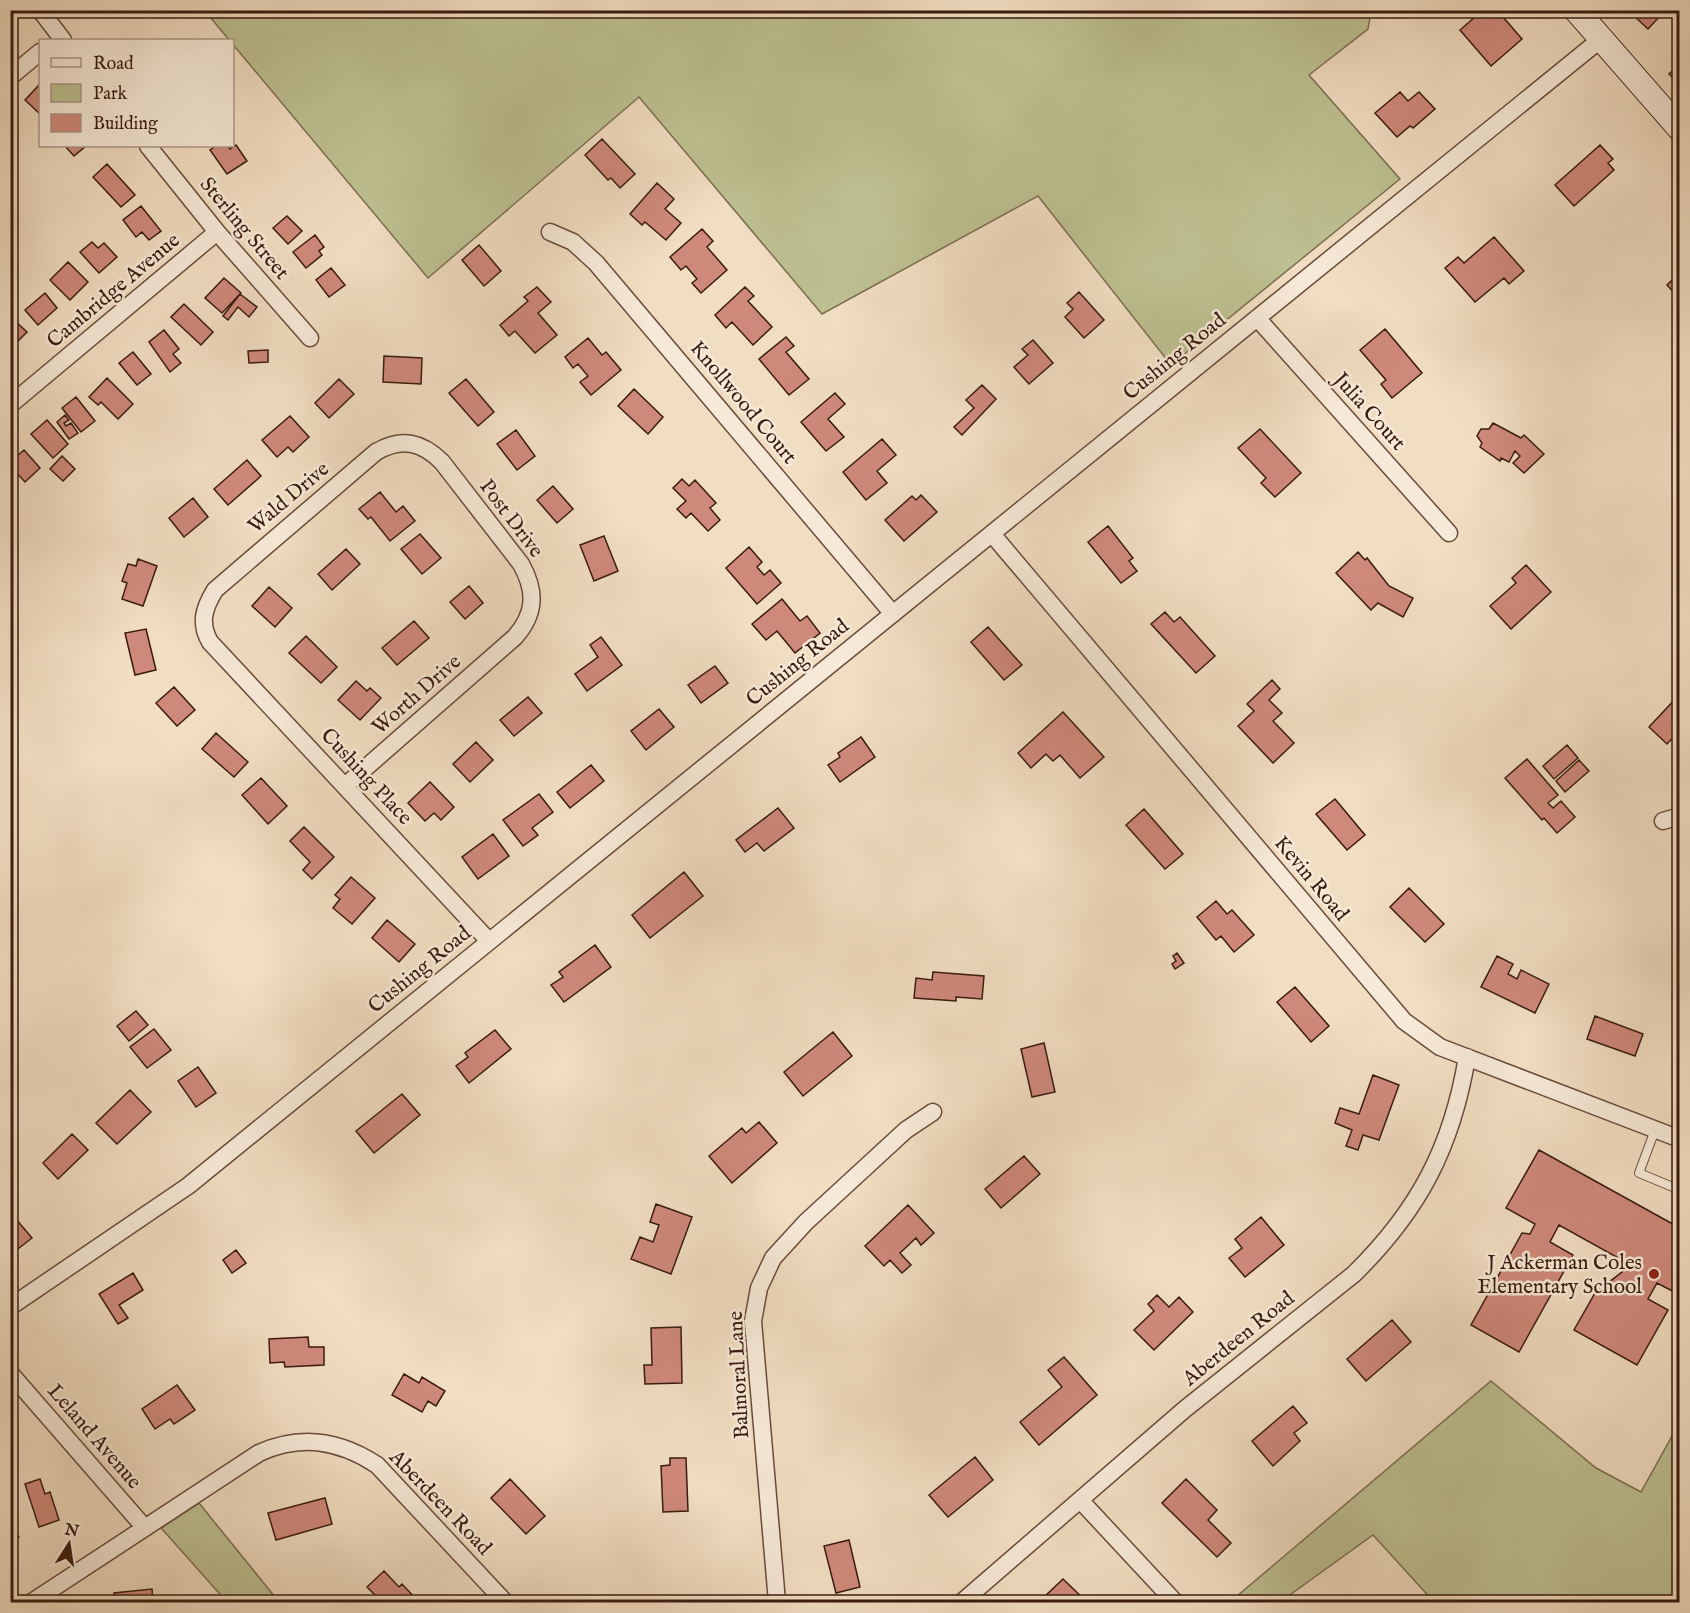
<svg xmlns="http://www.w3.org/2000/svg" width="1690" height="1613" font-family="'IM FELL English',serif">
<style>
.green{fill:#bdc091;stroke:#7c6e50;stroke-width:1.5}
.building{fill:#cf897b;stroke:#3a1b0f;stroke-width:1.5}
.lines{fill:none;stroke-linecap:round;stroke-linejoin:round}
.lane-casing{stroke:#684c3c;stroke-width:10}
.street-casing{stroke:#684c3c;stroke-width:19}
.secondary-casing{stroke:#3a1b0f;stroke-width:26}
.lane{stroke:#f6e9d7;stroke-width:8}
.street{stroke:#f6e9d7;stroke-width:16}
.secondary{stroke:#f6e9d7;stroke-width:24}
.poi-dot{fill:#8f2418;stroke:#f6e9d7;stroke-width:2}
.labels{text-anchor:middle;stroke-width:5;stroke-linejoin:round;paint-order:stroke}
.street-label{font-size:21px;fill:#3a1b0f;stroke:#f6e9d7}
.poi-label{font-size:21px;fill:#3a1b0f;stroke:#f6e9d7;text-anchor:end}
</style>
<rect width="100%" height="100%" fill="#f1ddc1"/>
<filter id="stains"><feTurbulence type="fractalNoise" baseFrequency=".00333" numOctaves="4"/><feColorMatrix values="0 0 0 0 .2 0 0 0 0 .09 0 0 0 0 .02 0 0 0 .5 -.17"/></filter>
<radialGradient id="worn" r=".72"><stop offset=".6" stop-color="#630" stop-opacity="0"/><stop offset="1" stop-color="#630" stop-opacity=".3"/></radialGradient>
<path class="green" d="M205 11H1371L1368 29 1309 75 1400 179 1171 365 1038 196 822 314 639 97 428 278Z
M1491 1381 1596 1468 1641 1492 1676 1429 1679 1430V1602H1434L1373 1535 1280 1602H1230Z
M199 1503 279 1602H227L161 1528Z"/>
<path class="building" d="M1483 10H1497L1522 39 1491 66 1460 30Z
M1639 10H1656L1661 15 1648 29 1634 16Z
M1680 64V84L1669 74Z
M40 84V114L25 100Z
M1400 92 1408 101 1419 92 1435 109 1413 128 1410 126 1397 137 1375 113Z
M602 139 635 174 620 188 611 178 608 180 585 155Z
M236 145 247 161 227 174 210 150 216 146H228L230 149Z
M1600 145 1613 159 1608 163 1614 170 1574 206 1555 185Z
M65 146H86L74 156Z
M107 164 135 195 121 207 93 177Z
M657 183 674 199 665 209 681 223 666 240 645 222 642 225 630 214Z
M141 206 161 231 149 240 142 232 136 237 123 220Z
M287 216 302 231 288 244 273 228Z
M702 229 713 241 707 247 727 270 701 293 692 283 697 279 686 266 681 270 670 257Z
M315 235 324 247 319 251 322 255 306 268 293 252Z
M1494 237 1524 271 1509 284 1504 278 1475 302 1445 268 1458 257 1464 263Z
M92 242 98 248 104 243 117 257 99 273 80 252Z
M479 245 501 271 484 286 462 260Z
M68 262 88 282 70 300 50 280Z
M331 268 345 285 329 297 316 280Z
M1676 276 1680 280V310L1673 302 1678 297 1667 285Z
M224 278 241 293 222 313 205 298Z
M537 287 551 302 538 313 557 335 535 353 515 331 509 336 500 325 528 301 524 297Z
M745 287 754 296 748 301 772 327 753 345 732 322 726 328 715 315Z
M1079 292 1104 320 1084 338 1065 317 1073 309 1067 303Z
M45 293 57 308 38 325 25 310Z
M240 294 257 307 249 317 238 307 228 320 223 316Z
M184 304 213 332 201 345 171 317Z
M13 319 27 332 10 349V322Z
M1385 329 1422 373 1392 398 1381 384 1386 380 1360 350Z
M164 330 179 349 173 354 181 363 170 372 149 342Z
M786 337 794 346 786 352 809 379 789 395 759 359Z
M588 338 602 355 606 352 621 370 591 395 580 382 588 376 578 364 573 368 565 357Z
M1033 340 1053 363 1029 384 1014 367 1028 355 1022 349Z
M268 350V362L249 363 248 351Z
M133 352 151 374 137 385 119 363Z
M384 356 422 358 421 384 383 382Z
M107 378 133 404 118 419 101 402 98 405 89 397Z
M339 379 354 394 329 418 315 403Z
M466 379 494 412 478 426 449 393Z
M982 385 996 399 962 435 954 427 974 408 966 400Z
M634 389 663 417 648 434 618 406Z
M835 393 845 404 828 419 844 437 826 451 801 422Z
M76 397 95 421 81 432 62 408Z
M65 415 69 420 64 423 66 426 71 423 78 433 69 439 57 422Z
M290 416 309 437 293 452 288 447 277 457 262 440Z
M47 420 68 444 53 458 31 434Z
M1493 423 1521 438 1524 435 1544 454 1524 473 1513 463 1520 456 1515 451 1509 462 1501 458 1500 461 1480 447 1482 443 1477 436 1481 429H1489Z
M1260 429 1301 473 1275 497 1261 483 1266 478 1238 448Z
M516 430 535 456 517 470 497 444Z
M882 439 896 455 877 471 887 483 866 500 843 472Z
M24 450 40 468 25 482 10 466V462Z
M62 456 75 469 63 481 50 469Z
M247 460 261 476 228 505 214 489Z
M682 479 689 486 695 480 716 503 710 508 720 520 708 531 691 513 686 518 677 509 686 501 673 488Z
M553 486 573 509 557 523 537 500Z
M380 492 396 512 403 506 415 521 390 541 371 517 368 519 359 509Z
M921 495 937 512 904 541 885 520 912 496 916 500Z
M193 498 208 517 184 537 169 518Z
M1108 526 1133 558 1129 561 1137 571 1121 583 1088 542Z
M420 534 441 558 422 574 401 549Z
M604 536 618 571 594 581 580 545Z
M749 547 762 562 757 567 764 575 770 570 781 583 757 604 726 568Z
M346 549 360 564 332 590 318 574Z
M1358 552 1365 560 1367 558 1389 586 1413 598 1403 617 1378 603 1371 610 1336 573Z
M138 559 157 566 143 606 122 599 127 583 122 581 128 564 136 566Z
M1526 565 1551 592 1511 629 1490 606 1516 583 1512 578Z
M469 586 483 603 465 619 450 602Z
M269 587 292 608 275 627 252 606Z
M782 599 800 621 807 616 820 633 795 653 777 631 766 640 752 624Z
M1165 612 1174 622 1180 617 1215 656 1196 673 1151 624Z
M414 621 429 638 397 665 382 648Z
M988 627 1022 665 1004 680 971 642Z
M146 629 156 670 135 675 125 633Z
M306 636 337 667 321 683 289 653Z
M601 637 622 665 587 691 575 674 598 657 590 645Z
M715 666 728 683 701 703 688 685Z
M1272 680 1280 689 1269 700 1282 713 1273 721 1294 743 1273 763 1238 726 1254 711 1247 704Z
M356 681 367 691 370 688 381 698 360 720 338 700Z
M174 687 195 710 177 726 156 703Z
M1680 694V730L1667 744 1649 727Z
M528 697 542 713 514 736 500 720Z
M659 709 674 727 646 750 631 731Z
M1063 712 1104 757 1080 778 1060 755 1053 761 1046 754 1031 768 1018 753Z
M216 733 248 762 234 777 202 749Z
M861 737 875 757 840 782 828 765 840 757 838 753Z
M476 742 493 760 470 782 453 764Z
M1567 745 1578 758 1554 779 1543 766Z
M1527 759 1558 795 1548 803 1553 808 1561 801 1575 817 1557 833 1544 818 1542 820 1505 778Z
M1579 760 1589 771 1565 792 1556 781Z
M591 765 604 781 570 808 557 792Z
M261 778 287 806 268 824 242 795Z
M430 782 454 807 441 820 434 813 425 821 408 803Z
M539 794 553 812 532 828 538 835 523 846 503 820Z
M1335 799 1365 835 1347 850 1316 814Z
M778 808 794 828 764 851 757 843 745 852 736 840Z
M1144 809 1183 854 1165 869 1126 825Z
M304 827 334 857 312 879 303 870 310 862 290 841Z
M493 834 509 856 478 879 462 857Z
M684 872 703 896 650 938 632 915Z
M351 877 375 898 352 924 333 908 340 899 335 895Z
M1409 888 1444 924 1425 942 1390 907Z
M1216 901 1227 914 1232 910 1254 935 1234 952 1221 936 1216 940 1197 917Z
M387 920 415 944 399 962 372 938Z
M595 945 611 967 564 1002 551 985 563 977 559 972Z
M1177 953 1184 963 1175 969 1172 964 1176 961 1173 956Z
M1497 956 1513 964 1508 974 1517 979 1521 970 1549 984 1535 1013 1481 987Z
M933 972 984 976 982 999 956 997V1001L914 998 916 978 932 980Z
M1295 987 1329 1026 1311 1042 1277 1002Z
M136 1011 148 1025 129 1041 117 1026Z
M1595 1016 1643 1034 1635 1056 1587 1039Z
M154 1029 171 1050 147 1068 130 1047Z
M495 1030 511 1049 469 1083 456 1066 468 1057 465 1053Z
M833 1032 852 1056 803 1096 784 1072Z
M1044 1043 1055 1092 1032 1097 1021 1049Z
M198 1067 216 1093 196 1107 178 1081Z
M1373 1075 1399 1085 1379 1140 1363 1135 1358 1150 1346 1146 1352 1130 1335 1123 1340 1108 1359 1114Z
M130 1090 151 1112 117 1144 96 1123Z
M402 1094 420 1115 374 1153 356 1131Z
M759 1122 777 1143 732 1183 709 1156 742 1128 746 1133Z
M72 1134 88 1150 58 1179 43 1163Z
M1539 1150 1680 1228V1295L1657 1283 1648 1299 1668 1310 1637 1365 1574 1330 1595 1293 1631 1265 1559 1225 1550 1242 1573 1255 1519 1352 1471 1325 1522 1233 1530 1234 1535 1224 1506 1208Z
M1024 1156 1040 1174 1001 1208 985 1189Z
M656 1204 692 1217 671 1274 631 1259 640 1237 653 1242 659 1225 650 1222Z
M908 1205 934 1233 921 1245 916 1238 900 1253 911 1265 902 1273 890 1260 884 1266 865 1246Z
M1261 1217 1284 1245 1245 1277 1229 1258 1242 1248 1235 1239Z
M15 1218 32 1238 10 1255V1221Z
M236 1250 246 1263 232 1273 223 1260Z
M133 1273 143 1290 119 1305 128 1318 118 1324 99 1294Z
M1157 1295 1169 1307 1179 1297 1193 1312 1154 1350 1134 1330 1154 1311 1148 1304Z
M1392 1320 1411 1342 1366 1381 1347 1359Z
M681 1327 682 1383 645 1384 644 1365H652L651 1328Z
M308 1337 309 1347H324V1365L285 1367 284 1362 270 1363 269 1339Z
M1064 1357 1097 1395 1039 1445 1020 1422 1062 1387 1048 1370Z
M404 1374 419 1383 422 1377 445 1391 436 1406 428 1401 422 1412 392 1395Z
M177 1385 195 1410 174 1424 170 1419 155 1429 142 1409Z
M1293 1406 1307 1423 1294 1433 1300 1441 1273 1466 1252 1441Z
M975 1457 993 1480 948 1517 929 1495Z
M670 1458H686L688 1511 663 1512 661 1466 670 1465Z
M40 1479 45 1494 50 1492 59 1520 39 1527 25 1484Z
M510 1479 545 1516 526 1534 491 1498Z
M1186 1479 1217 1510 1208 1520 1231 1543 1217 1557 1162 1503Z
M325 1498 332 1524 276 1540 268 1513Z
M10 1524 19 1537 10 1542Z
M849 1540 860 1587 836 1593 824 1546Z
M384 1571 399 1587 402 1584 419 1602H382L367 1587Z
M1063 1579 1087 1602H1044L1041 1600Z
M152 1589 153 1602H115L114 1593Z"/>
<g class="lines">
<defs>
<path id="lane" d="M1655 1130 1639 1173 1680 1190"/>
<path id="street" d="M40 10 63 40
M10 77 40 52
M148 146 217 232 310 338
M550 232 573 242 596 263 893 614
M1257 318 1449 533
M10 405 217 232
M992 534 1404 1021 1440 1047 1680 1139
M346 785 515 637C536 613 536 591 521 564L442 462C422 442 402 437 376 452L215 590C204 608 199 623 210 642L489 941
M1663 821 1680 816
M10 1307 188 1186 1601 39
M10 1373 145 1528
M1080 1500 1175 1602
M32 1602 259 1453C301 1434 339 1440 377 1465L505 1602
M777 1602 753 1321 759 1288 773 1258 806 1222 906 1130 933 1112
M962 1602 1185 1409 1354 1274C1419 1210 1452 1147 1467 1057"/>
<path id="secondary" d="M1576 10 1680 129"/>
</defs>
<use href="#lane" class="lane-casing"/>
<use href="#street" class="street-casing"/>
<use href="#secondary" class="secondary-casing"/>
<use href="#lane" class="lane"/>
<use href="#street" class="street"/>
<use href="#secondary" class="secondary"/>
</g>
<circle class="poi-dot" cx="1654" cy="1274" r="6"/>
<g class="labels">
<g class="street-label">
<text transform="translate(245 228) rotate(50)" y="7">Sterling Street</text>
<text transform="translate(113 290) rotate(-40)" y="7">Cambridge Avenue</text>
<text transform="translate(1174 356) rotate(-39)" y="7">Cushing Road</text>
<text transform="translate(744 402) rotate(50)" y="7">Knollwood Court</text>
<text transform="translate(1370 411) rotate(48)" y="7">Julia Court</text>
<text transform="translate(288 497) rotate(-40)" y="7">Wald Drive</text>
<text transform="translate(512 518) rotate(53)" y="7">Post Drive</text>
<text transform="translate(797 662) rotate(-39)" y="7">Cushing Road</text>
<text transform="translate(416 694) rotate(-41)" y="7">Worth Drive</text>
<text transform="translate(367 776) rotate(47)" y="7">Cushing Place</text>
<text transform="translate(1312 878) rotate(50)" y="7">Kevin Road</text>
<text transform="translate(419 969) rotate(-39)" y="7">Cushing Road</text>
<text transform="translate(1238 1338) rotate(-39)" y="7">Aberdeen Road</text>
<text transform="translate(738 1375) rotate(-93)" y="7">Balmoral Lane</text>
<text transform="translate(95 1436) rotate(49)" y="7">Leland Avenue</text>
<text transform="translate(441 1502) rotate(46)" y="7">Aberdeen Road</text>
</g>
<g class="poi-label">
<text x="1642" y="1269">J Ackerman Coles<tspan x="1642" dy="24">Elementary School</tspan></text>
</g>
</g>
<rect width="1690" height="1613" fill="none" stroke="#f1ddc1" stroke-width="36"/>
<rect x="12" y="12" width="1666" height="1589" fill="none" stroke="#3a1b0f" stroke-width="3"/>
<rect x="18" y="18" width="1654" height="1577" fill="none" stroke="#3a1b0f" stroke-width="1.5"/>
<rect x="39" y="39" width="195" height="108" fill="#f6e9d7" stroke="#ab9787" stroke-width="1.5"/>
<rect x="51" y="58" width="30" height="9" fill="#f6e9d7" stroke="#ab9787" stroke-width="1.5"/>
<text x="93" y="69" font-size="18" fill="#3a1b0f">Road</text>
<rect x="51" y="84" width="30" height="18" fill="#bdc091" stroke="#ab9787" stroke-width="1.5"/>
<text x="93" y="99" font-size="18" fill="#3a1b0f">Park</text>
<rect x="51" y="114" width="30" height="18" fill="#cf897b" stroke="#ab9787" stroke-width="1.5"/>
<text x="93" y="129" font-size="18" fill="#3a1b0f">Building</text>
<g transform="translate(69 1544) rotate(12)" stroke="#f6e9d7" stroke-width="4.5" paint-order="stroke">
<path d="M0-4.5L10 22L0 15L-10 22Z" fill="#3a1b0f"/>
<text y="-9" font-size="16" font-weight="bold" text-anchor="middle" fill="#3a1b0f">N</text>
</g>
<rect width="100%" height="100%" filter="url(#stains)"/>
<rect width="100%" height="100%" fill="url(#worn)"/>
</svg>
